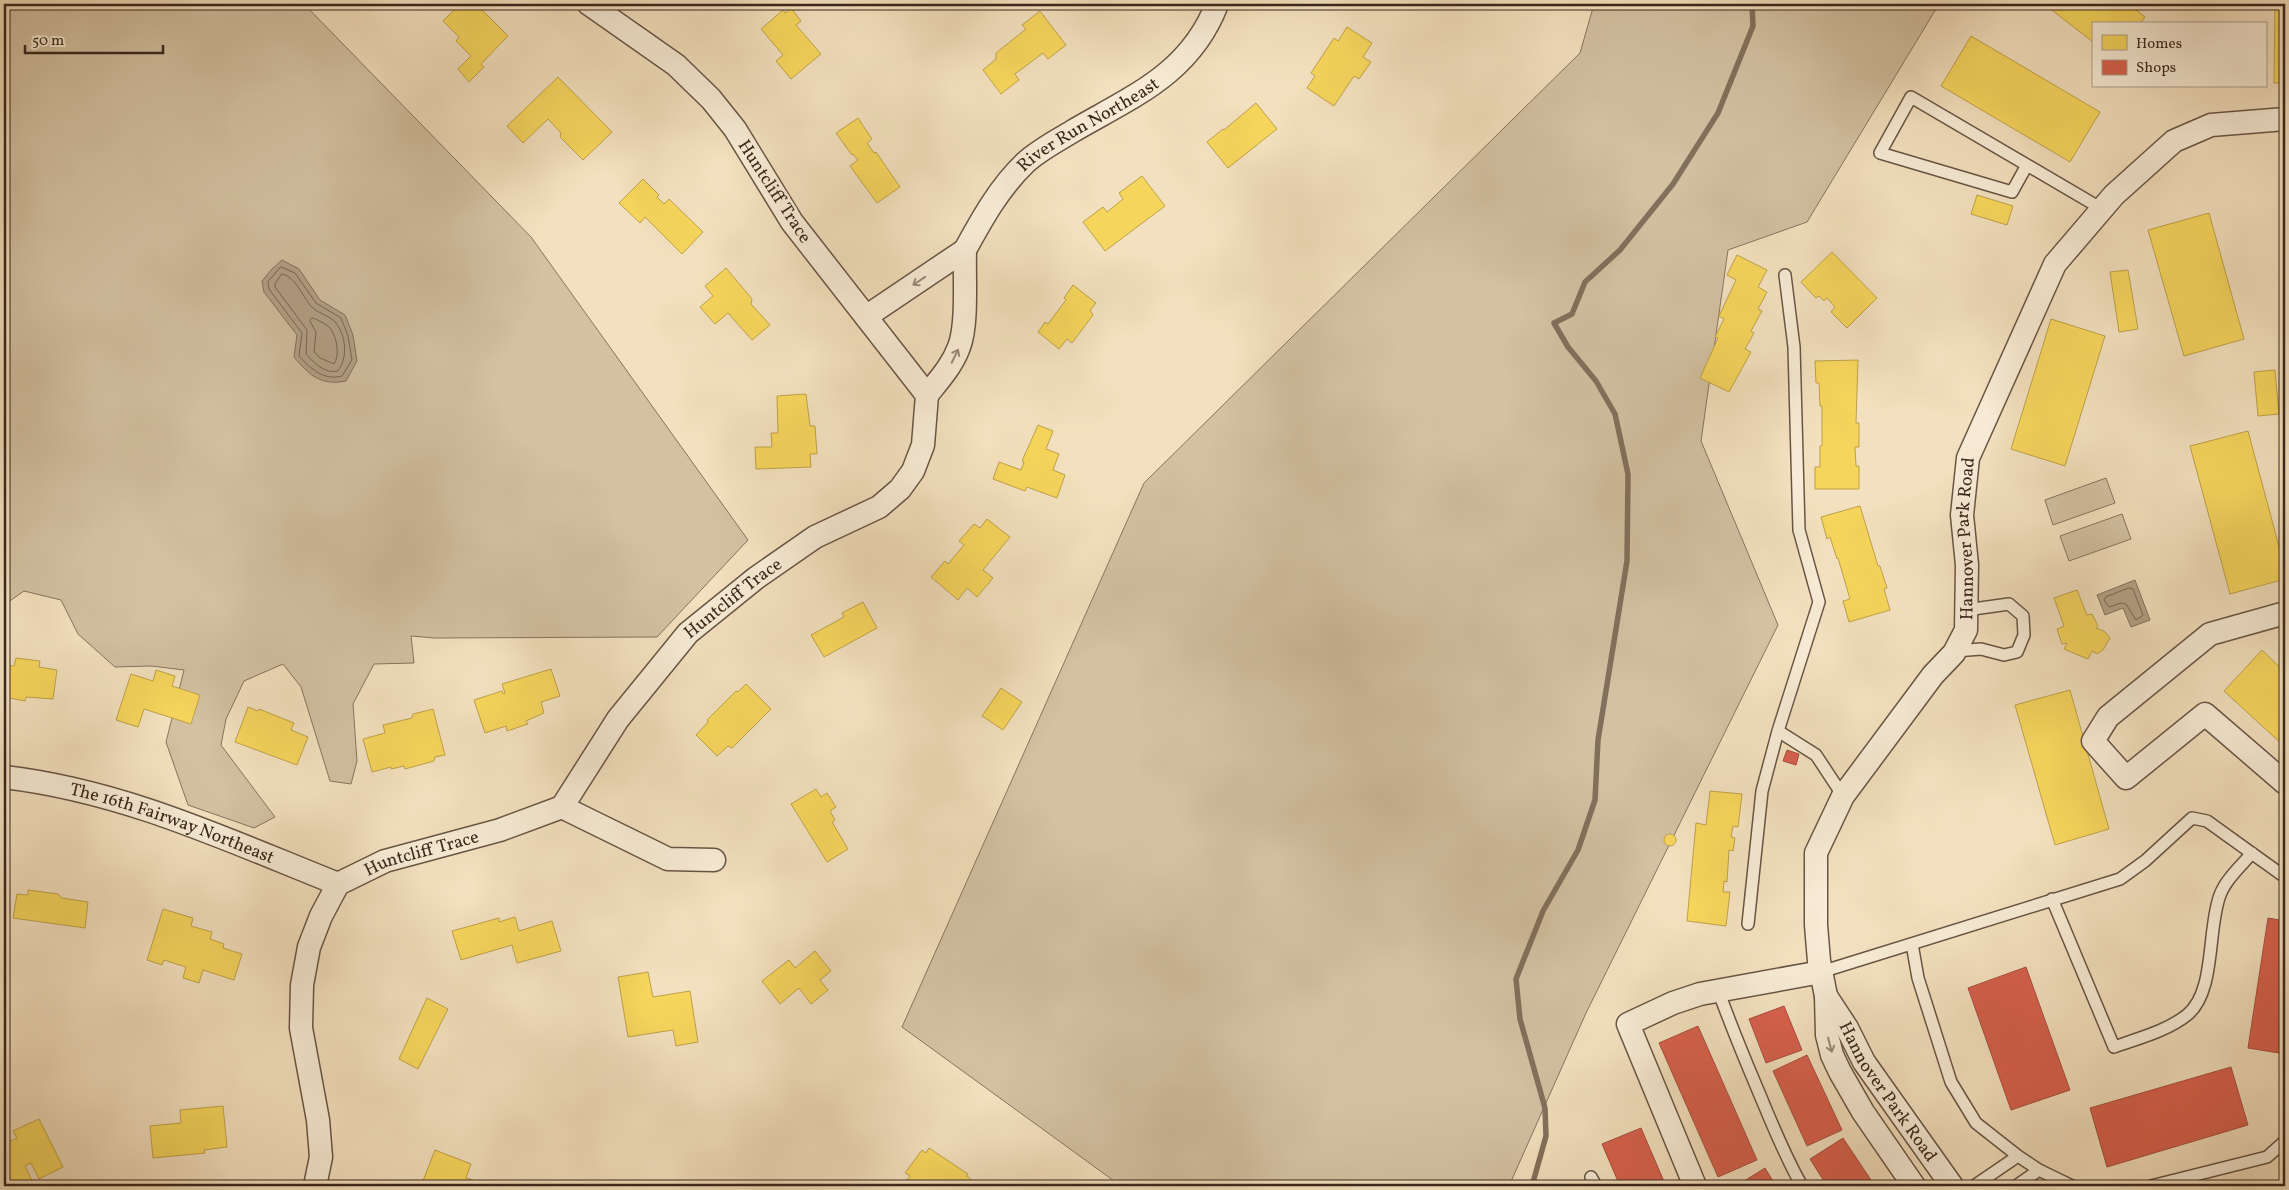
<svg xmlns="http://www.w3.org/2000/svg" width="2289" height="1190" font-family="Vollkorn,serif">
<style>
.green{fill:#d3c1a2;stroke:#86745f}
.water{fill:#b4a187;stroke:#83705c}
.homes{fill:#f6d55c;stroke:#bda149}
.shops{fill:#d6604d;stroke:#a74f3e}
.lines{fill:none;stroke-linecap:round;stroke-linejoin:round}
.shore{stroke:#766452;stroke-width:1}
.stream{stroke:#83705c;stroke-width:5.5}
.service-casing{stroke:#685544;stroke-width:14}
.minor-casing{stroke:#685544;stroke-width:25}
.service{stroke:#f7ebd5;stroke-width:11}
.minor{stroke:#f7ebd5;stroke-width:22}
.oneway{stroke:#988978}
.labels{text-anchor:middle;stroke-width:5;stroke-linejoin:round;paint-order:stroke}
.street-label{font-size:18px;fill:#39271c;stroke:#f7ebd5}
</style>
<rect width="100%" height="100%" fill="#f3e0be"/>
<filter id="stains"><feTurbulence type="fractalNoise" baseFrequency=".004" numOctaves="4"/><feColorMatrix values="0 0 0 0 .2 0 0 0 0 .09 0 0 0 0 .02 0 0 0 .5 -.17"/></filter>
<radialGradient id="worn" r=".72"><stop offset=".6" stop-color="#630" stop-opacity="0"/><stop offset="1" stop-color="#630" stop-opacity=".3"/></radialGradient>
<path class="green" d="M4 4H304L531 237 748 540 657 637 435 638 411 636 414 663 374 664 353 704 357 761 351 784 330 781 301 687 283 664 244 681 226 719 221 745 275 817 254 828 188 805 166 742 184 670 151 666 115 667 78 634 61 600 24 591 4 605Z
M1594 4H1939L1807 222 1728 250 1701 441 1778 625 1586 1013 1509 1186H1121L902 1027 1144 483 1580 53Z
M2106 478 2115 503 2053 525 2045 500Z
M2122 514 2131 539 2069 561 2060 536Z"/>
<path class="water" d="M282 260 299 269 320 300 345 315 353 335 357 361 346 381C321 386 309 375 294 357L297 335 264 292 262 281 272 269Z
M2135 580 2150 620 2131 627 2123 608 2105 615 2097 595Z"/>
<path class="homes" d="M460 4H476L508 36 481 64 484 67 469 82 458 69 471 56 456 41 459 37 443 21Z
M2044 4H2129L2145 17 2140 24H2093V42Z
M2275 4H2285V83H2274Z
M791 8 801 21 796 25 821 54 791 79 776 61 783 55 761 29 783 10 785 13Z
M1040 11 1066 45 1048 59 1043 53 1015 74 1019 80 1001 94 983 70 996 59V53L1026 29 1022 25Z
M1347 27 1372 43 1363 57 1371 62 1359 79 1354 76 1334 106 1307 88 1315 76 1311 73 1334 38 1338 41Z
M1971 36 2100 112 2070 162 1941 86Z
M558 77 612 132 583 160 560 137 561 133 548 119 523 143 507 126Z
M1256 103 1277 129 1228 168 1207 142 1223 129 1224 130Z
M858 118 872 139 867 143 874 153 876 152 900 187 877 203 850 166 858 160 853 154 852 155 836 133Z
M1142 176 1165 206 1105 251 1083 222 1103 207 1107 212 1123 199 1119 193Z
M643 179 659 195 657 197 664 204 669 199 703 232 682 254 645 217 640 223 619 203Z
M1977 195 2013 206 2007 225 1971 214Z
M2209 213 2244 339 2184 356 2148 230Z
M1832 252 1877 298 1847 328 1831 312 1835 307 1827 298 1824 301 1819 296 1816 298 1801 282Z
M1737 255 1767 270 1758 287 1767 292 1758 309 1762 311 1751 331 1754 333 1745 349 1751 352 1729 392 1700 378 1718 338 1715 337 1724 319 1719 316 1736 280 1727 275Z
M726 268 752 299 751 304 770 325 752 340 728 313 715 324 700 307 713 296 705 286Z
M2128 270 2138 329 2119 332 2110 272Z
M1073 285 1096 303 1090 310 1093 315 1072 343 1067 339 1059 349 1038 332 1045 322 1048 324 1066 300 1064 298Z
M2051 319 2105 336 2065 466 2011 449Z
M1858 360 1856 423H1859V447H1855L1856 466H1859V489H1815V467H1820V446H1822V406H1820L1819 383H1816L1815 361Z
M2275 370 2279 414 2258 416 2254 372Z
M806 394 810 426H815L817 454H810L811 467 756 469 755 447H772L771 433H778L777 396Z
M1038 425 1053 431 1046 449 1059 454 1053 470 1065 475 1057 498 1027 487 1025 491 993 479 999 462 1021 470 1024 462 1022 461Z
M2248 431 2285 569V579L2230 594 2190 446Z
M1860 506 1878 566H1880L1887 588 1884 589 1890 610 1849 622 1843 601 1850 599 1838 558 1837 559 1830 537 1827 539 1821 517Z
M987 519 1010 537 983 570 993 578 977 597 967 588 958 600 931 577 945 561 948 564 964 545 959 541 974 524 980 528Z
M2077 590 2087 615 2092 614 2098 626 2096 628 2104 631 2110 638 2103 650 2097 654 2092 651 2088 659 2064 649 2067 643 2062 644 2057 629 2064 626 2054 598Z
M863 602 877 628 824 657 811 635 844 617 842 613Z
M2262 650 2285 672V747L2224 691Z
M16 658 40 661 39 667 57 670 53 699 26 697 25 701 4 697V665L14 666Z
M551 669 560 696 541 702 544 713 526 721 528 724 507 731 506 726 485 733 474 700 502 691 503 694 505 693 502 684Z
M156 670 175 676 172 686 200 695 191 724 144 709 138 727 116 720 131 674 153 681Z
M746 684 771 709 732 748 728 746 717 756 696 735 708 722 707 720 736 691 738 692Z
M1001 688 1022 702 1003 730 982 716Z
M2070 690 2109 829 2055 845 2015 705Z
M248 707 258 711 259 709 294 723 291 730 308 737 297 765 235 742Z
M433 709 445 755 435 757 434 761 405 769 404 766 391 769V767L372 772 363 739 385 733 383 725 412 718 413 714Z
M816 789 821 797 827 793 836 807 830 811 835 820 832 822 848 849 827 862 791 804Z
M1710 791 1742 794 1738 827 1733 826 1731 837 1735 838 1733 851 1729 850 1727 882 1724 881 1723 892H1730L1726 926 1687 921 1696 823 1706 825Z
M1664 840a6 6 0 1 1 12 0a6 6 0 1 1-12 0Z
M28 890 58 894 62 898 88 902 85 928 13 918 17 894 28 895Z
M163 909 193 918 191 926 212 932 210 939 224 944 223 948 242 954 234 980 203 970 199 983 183 978 186 967 164 960 162 965 147 960Z
M515 917 519 931 552 921 561 951 517 963 512 945 461 960 452 931 499 918V922Z
M815 951 831 971 820 980 828 990 811 1004 799 988 780 1004 762 981 789 960 795 968Z
M648 972 653 997 690 991 698 1042 676 1046 673 1030 628 1037 618 977Z
M427 998 448 1009 418 1069 399 1059Z
M223 1106 227 1147 204 1150 205 1153 153 1158 150 1126 181 1123 180 1110Z
M39 1119 63 1167 39 1179 31 1163 25 1166 34 1185 11 1186 4 1171V1155L7 1154 4 1144 17 1138 13 1131Z
M929 1148 968 1174 967 1176 975 1183 973 1186H927L921 1182 918 1186H915L907 1180 910 1176 905 1173 922 1150 926 1153Z
M435 1150 471 1164 466 1178 473 1180 471 1186H421Z"/>
<path class="shops" d="M1787 750 1799 754 1796 765 1783 761Z
M2268 918 2285 921V1054L2248 1048Z
M2026 967 2070 1090 2011 1110 1968 988Z
M1784 1006 1802 1050 1766 1063 1749 1019Z
M1698 1026 1757 1160 1718 1177 1659 1043Z
M1807 1055 1842 1130 1807 1146 1773 1071Z
M2231 1067 2248 1125 2107 1167 2090 1108Z
M1641 1128 1666 1186H1620L1602 1144Z
M1843 1138 1875 1186H1827L1810 1159Z
M1765 1168 1776 1186H1736Z"/>
<g class="lines">
<path class="shore" d="M281 267 295 273 316 303 341 318 348 336 352 360 342 376C324 381 311 369 299 356L302 333 269 289 268 282Z
M282 274C296 277 302 295 310 305 317 314 330 315 336 323 346 336 348 358 338 371 325 374 314 363 306 354L307 330 275 287V284Z
M312 318C317 319 326 324 330 328 337 337 340 355 334 364L320 358 314 352 316 332 310 321Z
M2129 588 2133 589 2143 615 2136 620 2126 604 2121 603 2109 607 2104 600 2106 597Z"/>
<path class="stream" d="M1532 1186 1546 1136 1545 1108 1520 1019 1516 979 1543 911 1578 850 1595 800 1598 740 1627 561 1628 474 1615 414 1596 381 1568 347 1554 323 1572 314 1585 282 1620 250 1673 184 1718 113 1753 26 1752 4"/>
<defs>
<path id="service" d="M2027 165 2012 192 1880 153 1911 97 2102 209
M1785 275 1794 347 1799 530 1819 602 1778 731 1816 755 1843 796
M1955 651 1981 649 2004 655 2017 652 2024 635 2023 616 2009 604 1966 610
M2052 899 2114 1047C2139 1038 2167 1031 2187 1015 2216 992 2207 929 2220 895 2226 879 2241 866 2252 853
M1748 924 1762 791 1778 731
M1912 944 1918 978 1951 1082 1976 1123 2018 1156 2039 1170 2072 1186
M1821 972 2120 879 2145 861 2192 818 2207 821 2285 877
M1718 990C1730 1023 1743 1055 1757 1088 1771 1121 1784 1155 1802 1186
M1591 1177 1596 1186
M1974 1186 2018 1156
M2016 1186 2039 1170
M2151 1186 2267 1157 2285 1141"/>
<g id="minor">
<path id="s1" d="M965 250C982 219 999 188 1025 163 1039 150 1057 141 1073 131 1133 96 1190 74 1217 4"/>
<path d="M867 316 965 250C964 276 968 324 959 347 952 366 939 380 927 395"/>
<path d="M2285 613 2210 634 2108 717 2093 741 2126 778 2205 714 2285 783"/>
<path id="s2" d="M4 777C124 791 227 840 338 884"/>
<path d="M562 807 668 859 714 860"/>
<path id="s3" d="M1826 996 1847 1028 1864 1062 1952 1186"/>
<path id="s4" d="M315 1186 321 1157 318 1120 301 1028 302 985 309 947 321 916 338 884 385 861 500 830 562 807 618 719 688 633 756 578 815 537 879 507 900 489 913 471 923 445 927 395 792 222 735 129 711 99 676 65 589 4"/>
<path d="M1695 1186 1628 1024 1673 1003 1700 994 1821 972"/>
<path id="s5" d="M1914 1186 1863 1112 1840 1072 1832 1055 1827 1035 1826 996 1819 961 1816 925V853L1843 796 1933 675 1954 653 1966 630 1967 565 1962 515 1968 458 2055 264 2114 195 2174 141 2211 125 2285 119"/>
</g>
</defs>
<use href="#service" class="service-casing"/>
<use href="#minor" class="minor-casing"/>
<use href="#service" class="service"/>
<use href="#minor" class="minor"/>
</g>
<defs><path id="oneway-shaft" d="M-6 0H5M1.5-3L5.5 0L1.5 3" fill="none" stroke-width="1.6" stroke-linecap="round" stroke-linejoin="round" transform="scale(1.25)"/></defs>
<g class="oneway">
<use href="#oneway-shaft" transform="translate(919 281) rotate(146)"/>
<use href="#oneway-shaft" transform="translate(955 356) rotate(-64)"/>
<use href="#oneway-shaft" transform="translate(1830 1045) rotate(75)"/>
</g>
<g class="labels">
<g class="street-label">
<text dy="6" stroke="none"><textPath href="#s1" startOffset="180">River Run Northeast</textPath></text>
<text transform="translate(775 191) rotate(57)" y="6">Huntcliff Trace</text>
<text dy="6" stroke="none"><textPath href="#s5" startOffset="720">Hannover Park Road</textPath></text>
<text dy="6" stroke="none"><textPath href="#s4" startOffset="821">Huntcliff Trace</textPath></text>
<text dy="6" stroke="none"><textPath href="#s2" startOffset="175">The 16th Fairway Northeast</textPath></text>
<text dy="6" stroke="none"><textPath href="#s4" startOffset="401">Huntcliff Trace</textPath></text>
<text dy="6" stroke="none"><textPath href="#s3" startOffset="114">Hannover Park Road</textPath></text>
</g>
</g>
<rect width="2289" height="1190" fill="none" stroke="#f3e0be" stroke-width="20"/>
<rect x="5" y="5" width="2279" height="1180" fill="none" stroke="#39271c" stroke-width="2.5"/>
<rect x="10" y="10" width="2269" height="1170" fill="none" stroke="#39271c"/>
<rect x="2092" y="22" width="175" height="65" fill="#f7ebd5" stroke="#ab9d8b"/>
<rect x="2102" y="35" width="25" height="15" fill="#f6d55c" stroke="#ab9d8b"/>
<text x="2136" y="48" font-size="15" fill="#39271c">Homes</text>
<rect x="2102" y="60" width="25" height="15" fill="#d6604d" stroke="#ab9d8b"/>
<text x="2136" y="72" font-size="15" fill="#39271c">Shops</text>
<path d="M25 45v8h138v-8" fill="none" stroke="#39271c" stroke-width="2.5"/>
<text x="32" y="45" font-size="15" fill="#39271c" stroke="#f7ebd5" stroke-width="4" paint-order="stroke">50 m</text>
<rect width="100%" height="100%" filter="url(#stains)"/>
<rect width="100%" height="100%" fill="url(#worn)"/>
</svg>
